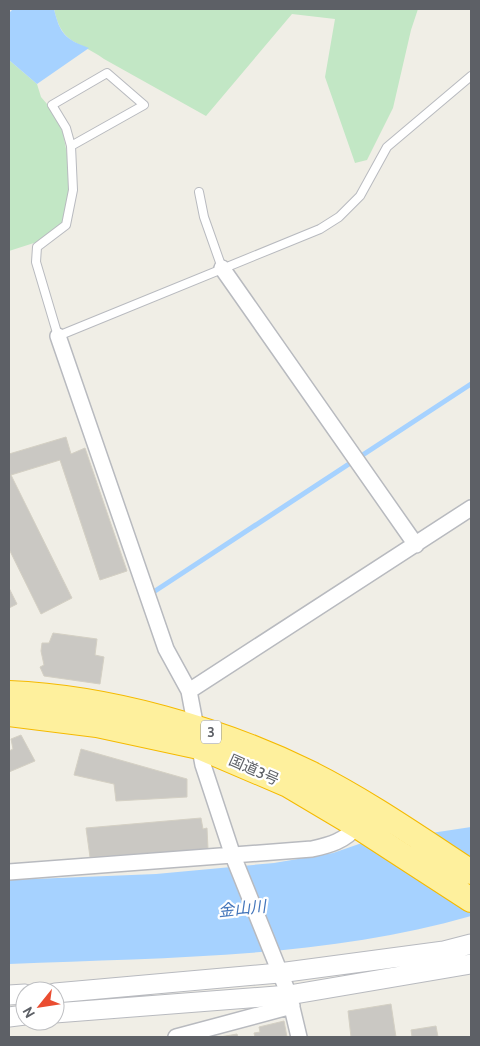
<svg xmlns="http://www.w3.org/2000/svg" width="480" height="1046" font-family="Cabin,'Noto Sans JP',sans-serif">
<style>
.green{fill:#c2e7c5}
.water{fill:#a6d2ff}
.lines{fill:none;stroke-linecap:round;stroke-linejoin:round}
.stream{stroke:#a6d2ff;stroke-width:5}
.building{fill:#cac8c3;stroke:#d4d0c4}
.service-casing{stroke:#b8babf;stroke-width:10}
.minor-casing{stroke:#b8babf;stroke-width:18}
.tertiary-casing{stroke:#b8babf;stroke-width:21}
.trunk-casing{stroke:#f5ba00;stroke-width:26}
.service{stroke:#fff;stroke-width:8}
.minor{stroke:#fff;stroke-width:15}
.tertiary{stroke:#fff;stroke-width:19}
.trunk{stroke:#fef09d;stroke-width:24}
.labels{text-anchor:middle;stroke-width:4.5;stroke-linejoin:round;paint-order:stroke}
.shield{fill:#fff;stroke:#8e9094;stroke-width:1}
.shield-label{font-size:14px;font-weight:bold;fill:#5d6066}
.street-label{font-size:15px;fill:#5d6066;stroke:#fff}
.water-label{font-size:16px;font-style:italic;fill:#4476bb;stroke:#fff}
</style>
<rect width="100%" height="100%" fill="#f0eee6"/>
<path class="green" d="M54 9H418L411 30 393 108 367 160 355 163 325 77 335 19 292 14 206 116 104 59C77 39 62 46 54 9Z
M9 60 37 84 41 97 53 111 63 133 70 170 69 192 62 223 37 242 9 251Z"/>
<path class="water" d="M13 9H54C60 34 65 39 89 48L37 84 9 60V13Z
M471 827V916C321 959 164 957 9 964V880L156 874 274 863 333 853 359 844Z"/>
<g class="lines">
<path class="stream" d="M152 593 471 384"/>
</g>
<path class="building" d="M66 437 71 454 85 448 127 571 100 580 60 460 11 475 72 598 41 614 9 549V454Z
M9 588 17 604 9 608Z
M53 633 97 639 95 655 104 657 100 684 44 676 40 667 44 665 41 651 42 643H49Z
M21 735 35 761 9 772V751L13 749 11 739Z
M81 749 187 779V797L116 801 114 784 74 775Z
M201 818 203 829 207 828 208 849 90 857 86 828Z
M391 1004 396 1037H351L348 1011Z
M284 1021 287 1037H255L254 1033 260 1032 259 1027Z
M436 1026 438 1037H408H412L411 1030Z
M237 1034 238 1037H220Z"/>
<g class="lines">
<defs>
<path id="service" d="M71 146 144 105 107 73 52 105 66 128 71 146 73 190 66 225 37 247 36 262 58 336 320 229 339 217 360 196 387 147 471 76
M199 192 204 217 222 268"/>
<path id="minor" d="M222 268 416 545
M58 336 166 649 189 691 203 765 233 856 289 995 299 1037
M189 691 471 508
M9 872 312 849C330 845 345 841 357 826
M176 1037 292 1006"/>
<path id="tertiary" d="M55 993 279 973 444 951 471 944
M9 995 25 994
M55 1013 289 995 471 964
M9 1017 25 1015"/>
<path id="trunk" d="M9 693C108 697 221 729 310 773 366 801 419 838 471 872
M9 714 97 725 199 747 288 785 357 826 471 900"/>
</defs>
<use href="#service" class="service-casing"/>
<use href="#minor" class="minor-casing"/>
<use href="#tertiary" class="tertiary-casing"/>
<use href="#trunk" class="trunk-casing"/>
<use href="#service" class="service"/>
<use href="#minor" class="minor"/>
<use href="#tertiary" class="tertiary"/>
<use href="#trunk" class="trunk"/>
</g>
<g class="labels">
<rect class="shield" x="201" y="720.5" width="20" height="23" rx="4"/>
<g class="shield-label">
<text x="211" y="737">3</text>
</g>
<g class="street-label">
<text transform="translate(254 770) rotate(24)" y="5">国道3号</text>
</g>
<g class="water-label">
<text transform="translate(242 908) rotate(-6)" y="6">金山川</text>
</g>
</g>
<rect width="480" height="1046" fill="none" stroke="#5d6066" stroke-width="20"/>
<g transform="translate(40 1006) rotate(240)"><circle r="24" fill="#ffffff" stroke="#bebfc2"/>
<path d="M0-4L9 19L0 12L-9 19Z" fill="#ea4d31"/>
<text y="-8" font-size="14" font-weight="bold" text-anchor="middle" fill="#5d6066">N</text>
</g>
</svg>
